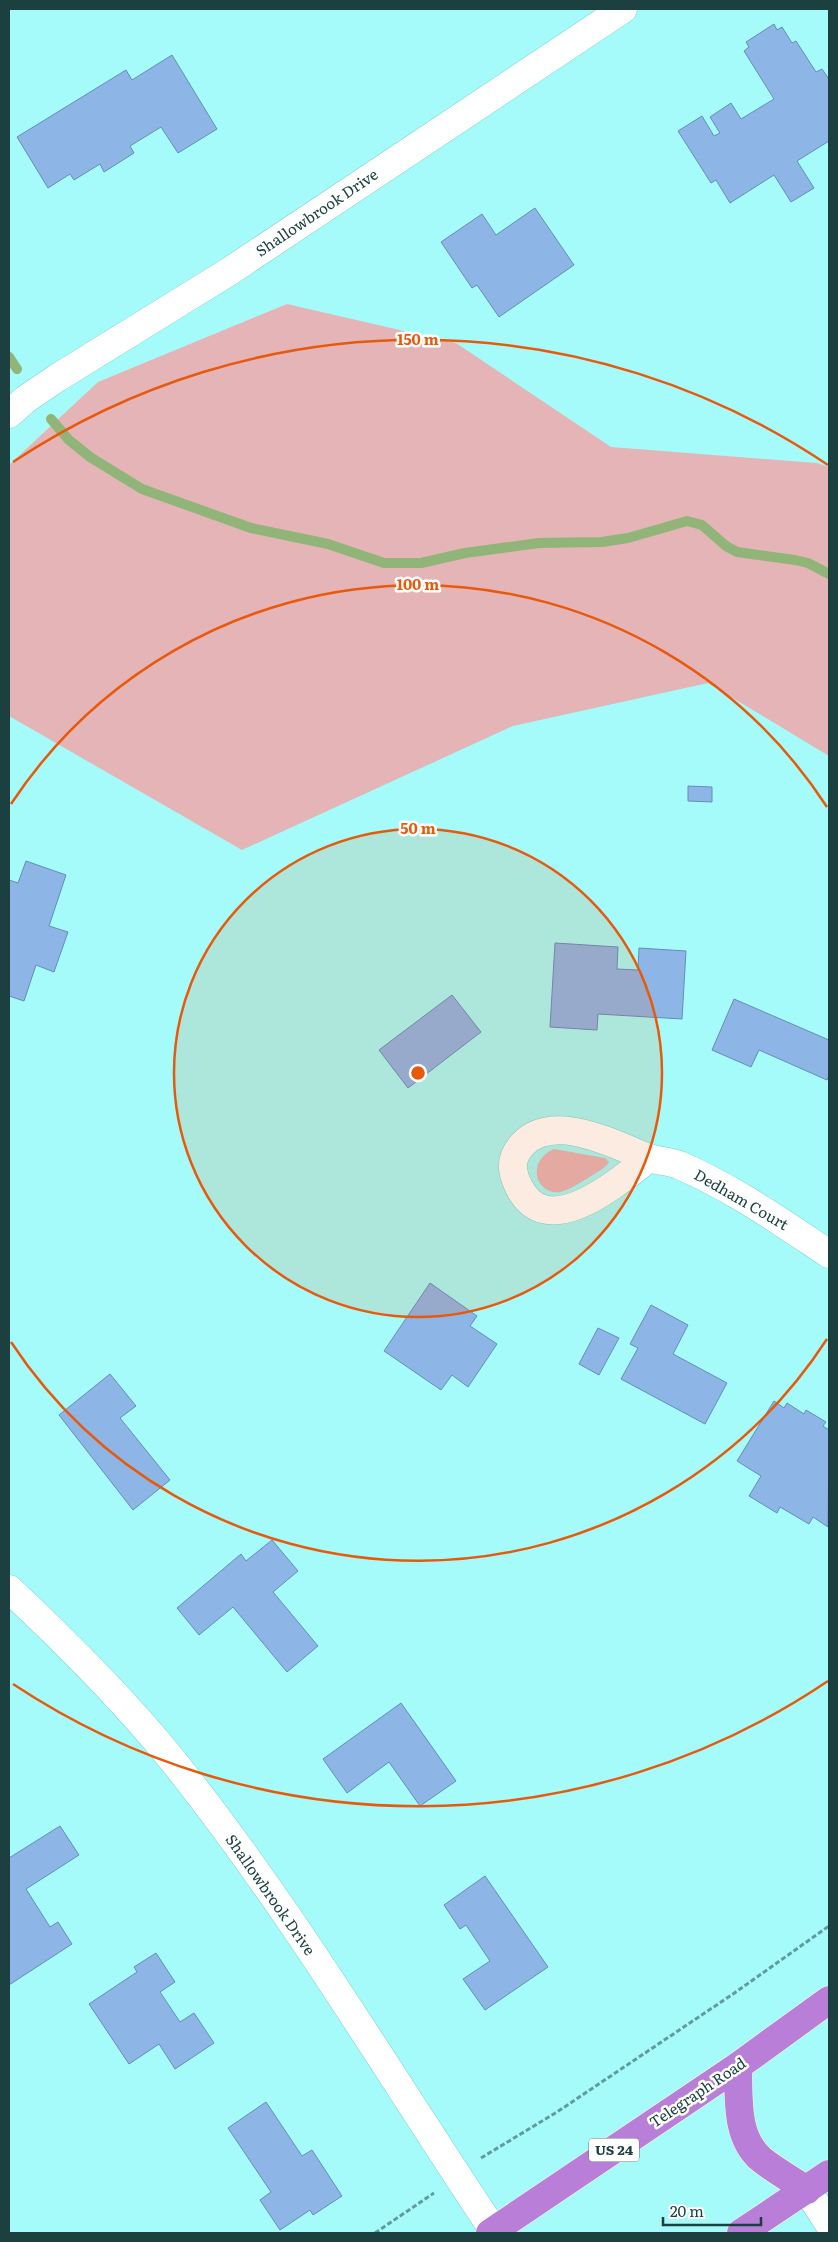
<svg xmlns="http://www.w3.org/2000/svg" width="838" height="2242" font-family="Literata,serif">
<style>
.green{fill:#e4b4b7}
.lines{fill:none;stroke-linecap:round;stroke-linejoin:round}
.stream{stroke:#91b578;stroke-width:10}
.building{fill:#8db6e7;stroke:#648cbb}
.minor-casing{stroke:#7bd1cf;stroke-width:29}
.highway-casing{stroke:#fff;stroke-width:29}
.path{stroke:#609c9b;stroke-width:3;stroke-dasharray:5 2.5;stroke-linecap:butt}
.minor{stroke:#fff;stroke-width:28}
.highway{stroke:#b97ed7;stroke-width:28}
.ring{fill:none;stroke:#e8590c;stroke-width:2.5}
.labels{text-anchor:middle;stroke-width:5;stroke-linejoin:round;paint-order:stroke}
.shield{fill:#fff;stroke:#607979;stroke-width:1}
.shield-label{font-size:14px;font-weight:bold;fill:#1c4040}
.street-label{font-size:15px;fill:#1c4040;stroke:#fff}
.centre{fill:#e8590c;stroke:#fff;stroke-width:2.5}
.ring-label{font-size:15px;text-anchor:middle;font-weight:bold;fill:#e8590c;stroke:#fff;stroke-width:5;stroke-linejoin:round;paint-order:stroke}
</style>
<rect width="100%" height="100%" fill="#a5fbf9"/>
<path class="green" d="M287 304 456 343 611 447 817 463 829 467V756L708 683 513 726 242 850 9 716V465L98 382Z
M554 1149 605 1158 609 1162C605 1169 595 1173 588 1178 579 1183 570 1190 560 1192 535 1195 526 1161 554 1149Z"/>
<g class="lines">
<path class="stream" d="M9 357 17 369
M51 419 69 440 90 457 142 489 251 528 328 544 384 563H421L465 553 539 543 602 542 628 538 687 521 702 525 726 546 737 552 795 560 808 563 829 574"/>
</g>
<path class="building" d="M774 24 777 30 782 27 792 43 796 41 816 72 822 69 829 79V141L797 161 814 188 791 202 774 175 730 203 716 180 711 183 678 131 702 116 714 136 720 133 710 117 731 103 741 119 774 99 744 51 749 47 746 42Z
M172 55 217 129 178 153 161 127 130 146 134 153 104 172 100 164 74 180 70 174 48 188 17 137 126 70 132 80Z
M535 208 574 265 499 317 477 285 472 288 441 242 482 214 496 235Z
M688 786 712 787V802L688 801Z
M26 861 66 875 49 926 68 932 54 972 36 965 24 1001 9 996V880L18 883Z
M555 943 618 947 617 969 638 970 639 948 686 951 682 1019 598 1014 597 1030 550 1027Z
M452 995 481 1032 408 1088 379 1050Z
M734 999 829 1040V1075L827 1080 759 1050 751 1067 712 1050Z
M430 1283 477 1316 470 1326 497 1344 468 1387 452 1375 441 1390 384 1351Z
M651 1305 688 1325 673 1354 727 1383 705 1424 621 1379 638 1348 630 1344Z
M598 1328 619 1338 599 1375 579 1364Z
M110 1374 136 1406 120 1418 170 1480 133 1510 59 1415Z
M774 1401 784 1408 787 1403 804 1414 806 1410 826 1422 823 1426 829 1430 828 1527 813 1517 809 1524 780 1507 777 1513 749 1496 761 1476 737 1461Z
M272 1540 298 1571 273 1592 318 1646 287 1672 233 1607 199 1635 177 1608 241 1554 246 1561Z
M401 1703 456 1781 420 1806 389 1762 347 1793 323 1759Z
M60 1826 79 1855 26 1889 50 1927 58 1922 72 1944 9 1985V1858Z
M485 1876 548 1967 485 2010 463 1979 490 1961 466 1925 460 1929 444 1905Z
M156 1953 175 1982 160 1992 180 2022 194 2013 214 2043 175 2069 159 2044 129 2064 89 2004 137 1972 134 1967Z
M266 2102 302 2156 312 2150 342 2196 313 2215 310 2210 280 2230 260 2200 271 2192 228 2128Z"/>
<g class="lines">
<defs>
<path id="minor" d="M9 414 26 399 57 378 230 271 623 9
M649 1158C618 1182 547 1244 519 1187 511 1172 510 1158 522 1145 552 1112 612 1143 646 1157 656 1161 668 1161 679 1165 733 1188 781 1222 829 1254
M9 1589C67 1643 124 1700 174 1762 292 1910 389 2074 494 2231
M807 2190 829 2224"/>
<path id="highway" d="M738 2066C739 2098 735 2138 762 2160 776 2171 792 2180 807 2190
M490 2233 738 2066 829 2000
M741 2233 829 2174"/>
</defs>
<use href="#minor" class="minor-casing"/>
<use href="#highway" class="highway-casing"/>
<path class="path" d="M481 2158 557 2112 733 1994 829 1926
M375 2233 434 2193"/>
<use href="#minor" class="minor"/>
<use href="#highway" class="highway"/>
</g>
<circle cx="418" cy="1073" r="244" fill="#e8590c" fill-opacity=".12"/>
<g class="ring">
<circle cx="418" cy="1073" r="244"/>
<path d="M827 1339A488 488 0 0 1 11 1342M11 804A488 488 0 0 1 827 807"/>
<path d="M828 1681A733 733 0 0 1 13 1684M13 462A733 733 0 0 1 828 465"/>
</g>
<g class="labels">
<rect class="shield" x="589" y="2138.5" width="50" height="23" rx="4"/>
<g class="shield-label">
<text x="614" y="2155">US 24</text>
</g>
<g class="street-label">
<text transform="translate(317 213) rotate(-34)" y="5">Shallowbrook Drive</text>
<text transform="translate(741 1200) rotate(30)" y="5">Dedham Court</text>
<text transform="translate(270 1895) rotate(55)" y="5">Shallowbrook Drive</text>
<text transform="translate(698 2093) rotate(-34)" y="5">Telegraph Road</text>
</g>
</g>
<circle cx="418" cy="1073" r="8" class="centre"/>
<g class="ring-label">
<text x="418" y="345">150 m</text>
<text x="418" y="590">100 m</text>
<text x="418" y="834">50 m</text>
</g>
<rect width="838" height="2242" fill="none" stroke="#1c4040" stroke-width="20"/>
<path d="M663 2217v8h98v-8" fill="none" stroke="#1c4040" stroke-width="2.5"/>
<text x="670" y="2217" font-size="15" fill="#1c4040" stroke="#ffffff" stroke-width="4" paint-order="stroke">20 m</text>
</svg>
